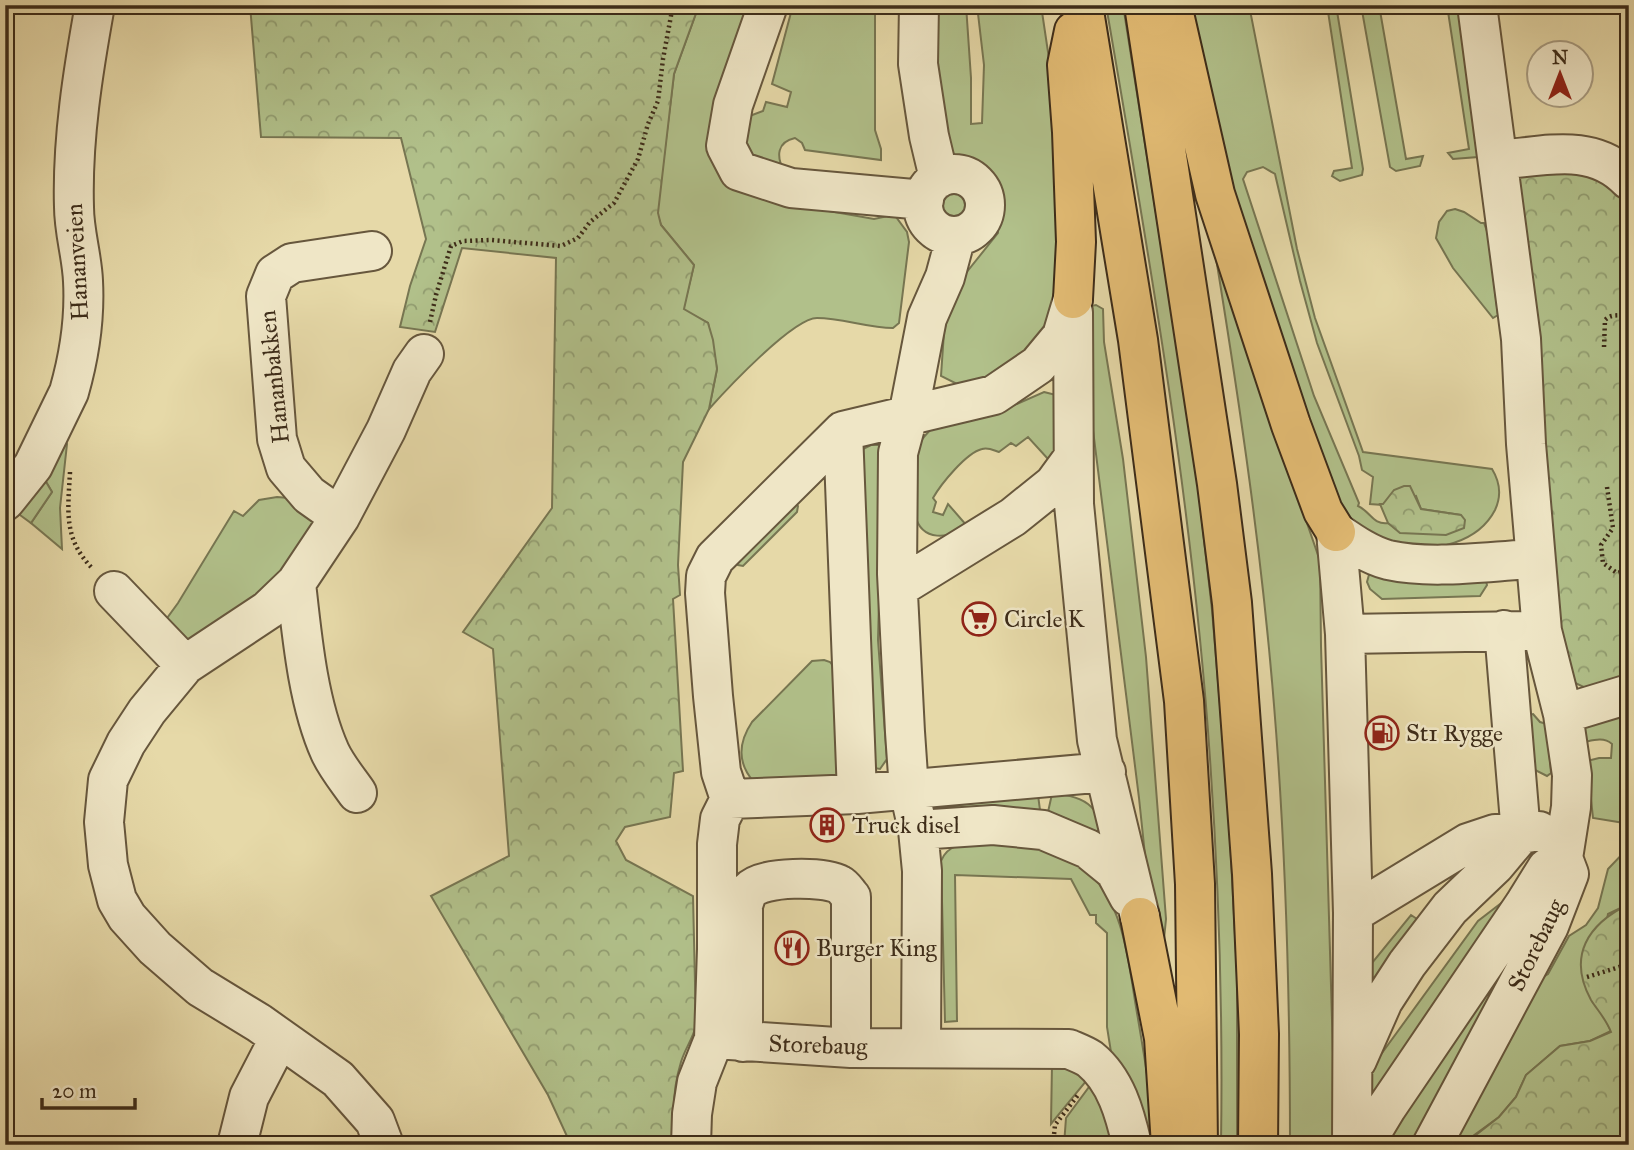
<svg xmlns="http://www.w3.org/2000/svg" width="1634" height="1150" font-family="'IM FELL Great Primer',serif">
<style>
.green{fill:#b1c08a;stroke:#777652;stroke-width:2;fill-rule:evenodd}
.forest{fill:url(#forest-crowns);stroke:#777652;stroke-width:2}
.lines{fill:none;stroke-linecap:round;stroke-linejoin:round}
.minor-casing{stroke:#67573d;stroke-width:42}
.highway-casing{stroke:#3d2c19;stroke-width:42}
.path{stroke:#3d2c19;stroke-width:4.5;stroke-dasharray:2 3.5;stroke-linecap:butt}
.minor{stroke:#efe6c6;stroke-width:38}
.highway{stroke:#e3bc74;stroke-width:38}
.labels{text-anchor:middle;stroke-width:5;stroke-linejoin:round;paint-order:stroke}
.street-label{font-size:24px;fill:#3d2c19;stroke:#efe6c6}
.poi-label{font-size:24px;fill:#3d2c19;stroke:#efe6c6;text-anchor:start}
</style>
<defs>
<pattern id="forest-crowns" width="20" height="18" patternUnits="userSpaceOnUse" patternTransform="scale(1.75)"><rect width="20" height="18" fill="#b1c08a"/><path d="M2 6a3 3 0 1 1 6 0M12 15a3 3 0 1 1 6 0" fill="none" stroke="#919c70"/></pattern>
</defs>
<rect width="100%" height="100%" fill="#e6d9a8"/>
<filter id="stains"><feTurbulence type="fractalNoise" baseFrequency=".00286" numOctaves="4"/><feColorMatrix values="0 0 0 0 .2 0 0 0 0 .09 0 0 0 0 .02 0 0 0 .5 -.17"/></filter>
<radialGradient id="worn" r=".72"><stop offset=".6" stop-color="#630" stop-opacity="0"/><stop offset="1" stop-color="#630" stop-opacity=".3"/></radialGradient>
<path class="green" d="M699 5H757L719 116 784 203 874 219 888 216 896 217 907 232 909 242 899 323 893 328C868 328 842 318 817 318 793 318 726 390 709 409L717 369 708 323 683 310 694 265 661 225 657 213 674 74Z
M793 5H875V130L881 149V160L805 150 802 143 795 138C777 142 776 156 784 171L750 167 739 120 763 111 766 102 787 107 791 92 772 84Z
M932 5H966L971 78V124L982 123 984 65 977 5H1041L1058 119 1056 306 1033 346 1002 371 980 380 957 384 941 376 944 332 952 296 962 278 998 233V192L946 147 936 120Z
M1106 5H1123L1195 460 1212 610 1228 802 1237 973V1145H1221C1223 1016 1219 887 1210 759 1193 506 1149 255 1106 5Z
M1187 5H1249L1297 249 1315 318 1363 452 1492 469C1500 482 1502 495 1495 510 1478 543 1435 552 1400 547 1390 545 1379 537 1371 532 1365 529 1356 526 1352 522 1344 514 1340 502 1335 493L1250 257ZM1263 167 1275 174 1300 281 1317 343 1359 456 1362 470 1373 477 1370 504 1383 505 1416 496 1421 509 1461 515 1396 529 1388 523C1373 525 1371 512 1358 506L1359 503 1314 396 1243 179 1247 172Z
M1327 5H1336L1363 169 1362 175 1340 181 1332 176 1334 171 1352 168Z
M1361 5H1379L1406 159 1423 156 1420 166 1396 171 1390 167Z
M1447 5H1464L1478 157 1453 159 1448 153 1469 149Z
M955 182C980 185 988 212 968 227 946 227 931 228 933 201Z
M1455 209 1464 212 1481 223H1484L1488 234 1498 315 1493 318 1453 268 1436 238 1439 222 1447 211Z
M1216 258 1320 561 1321 646 1335 1121 1334 1145H1290C1290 998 1286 851 1274 705 1262 555 1240 406 1216 258Z
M1096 305 1103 309 1104 342 1123 459 1146 657 1166 919 1164 939 1159 937 1147 874 1139 798 1092 422 1090 311 1091 306Z
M1044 392 1056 395 1058 448 1048 459 1028 437 1016 446 1011 443 999 452C993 450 988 447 982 449 966 453 941 484 933 498L936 502 933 512 943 515 948 504 968 527C949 538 922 543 915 515 912 503 915 488 916 476 916 468 915 457 917 449 919 440 928 433 933 427L1010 407Z
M62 435 67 444 60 508 62 549 31 523 52 492 42 475Z
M871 445H878L883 449 878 640 887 759 880 769 869 767 863 449Z
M277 497 289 498 316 524 294 570 201 640 184 639 165 621 178 603 234 511 243 516 259 500Z
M792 500 798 506 797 512 743 566 738 565 735 561Z
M1370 571 1486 581 1487 585 1480 596 1382 599 1370 589 1367 582Z
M824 660 830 662 836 670 845 780 754 782C737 763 738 743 752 722L812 661Z
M1629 703V832L1624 823 1593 818 1587 761 1599 758H1611L1612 744C1604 737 1594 740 1585 742L1583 730 1587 721Z
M1533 714 1540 722 1547 724 1551 773 1547 776 1527 766V715Z
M1052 794C1094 795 1099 814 1114 849 1093 832 1074 820 1048 812Z
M1038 795 1040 810 952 812 951 806Z
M988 843C1024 846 1059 847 1088 872 1123 903 1128 959 1135 1001 1143 1049 1152 1096 1154 1145H1139L1114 1071 1107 1027V933L1096 923V915H1090L1071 879 955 875 957 1021 945 1022 941 861C949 841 969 844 988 843Z
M1629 847V904L1608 914 1592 1001 1603 1014 1611 1031 1590 1041 1560 1046 1526 1075 1516 1097 1499 1117 1466 1141 1446 1145 1536 970 1543 977 1548 974 1569 936 1586 925 1598 908 1608 869Z
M1513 894 1374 1094H1368L1370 1070 1382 1053 1478 921Z
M1535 910 1419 1145H1383Z
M1411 915 1417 919 1364 995 1363 974Z
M1052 1064 1075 1071 1087 1080 1051 1124Z
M1092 1083 1123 1145H1064L1066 1118Z"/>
<path class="forest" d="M250 5H699L674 74 658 213 661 225 694 265 684 309 708 323 713 340 717 369 709 409 683 462 678 565 680 595 673 599 683 771 674 773 670 817 625 827 616 841 626 860 693 896 696 1026C692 1040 685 1049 681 1062 673 1088 672 1118 677 1145H571L548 1095 431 896 509 856 493 649 463 632 552 508 556 258 462 248 435 332 400 327 410 286 426 239 401 138 261 137Z
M1585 165 1629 196V632L1625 638 1629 653V682L1594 692 1569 680 1565 668 1517 170Z
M42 475 52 492 31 523 20 515V508Z
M1404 486H1410L1421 509 1461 515 1465 520 1464 528 1446 535 1400 533 1388 523 1380 504H1383L1394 490Z
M1629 904V1145H1463L1499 1117 1516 1097 1526 1075 1560 1046 1590 1041 1611 1032C1606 1019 1598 1011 1591 1000 1567 956 1588 924 1629 904Z"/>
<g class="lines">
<defs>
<path id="minor" d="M768 5 733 105 726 146 739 171 791 188 924 200
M919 5 918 64 929 136 939 178
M1477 5 1521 339 1526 444 1542 631 1563 714
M1499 160C1546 156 1593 142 1629 180
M923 205a31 31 0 1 1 62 0a31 31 0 1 1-62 0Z
M1073 299 1062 336 1038 365 994 395 843 431 715 558 706 576 705 593 713 696 721 772 730 799 857 794 1106 772
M1073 312 1074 504 1097 740 1140 917
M843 431 857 794
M5 501 33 466 69 392C79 357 85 318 83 281 82 256 74 232 74 207 72 140 83 71 95 5
M340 517 309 495 286 468 277 439 266 296 275 274 292 263 372 251
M1336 532 1345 634 1353 913 1352 1145
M1336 532C1352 543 1369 555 1388 560 1433 570 1489 561 1535 559
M296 583C302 637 308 703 330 752 337 767 348 780 357 793
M898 588 1013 517 1054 484 1073 458
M114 591 185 665
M1345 634 1530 631
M918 830 993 825 1043 830 1088 849 1115 871 1129 897
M1353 913 1468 843 1495 834H1521L1504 630
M714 1039 851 1048 1069 1049C1076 1052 1084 1055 1090 1059 1116 1080 1125 1114 1132 1145
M743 1042V905C745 900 746 894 750 890 762 876 824 876 840 885 844 887 848 894 851 897V1048
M921 1047 922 871 918 830 909 790 905 732 897 574 898 453 908 416 927 318 945 277 956 236
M1357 1060 1383 1001 1407 964 1450 908 1495 865 1521 834 1539 831
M237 1145 249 1097 279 1039
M384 1145 375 1121 338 1079 259 1023 200 987 155 948 127 917 117 900 108 865 104 822 108 780 126 743 147 711 185 665 268 610 296 583 340 517 386 430 412 371 424 354
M691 1145 692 1114 697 1082 714 1039 717 949V844L720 819 730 799
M1364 1145 1387 1107 1524 905 1547 868 1563 858
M1432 1145 1549 926 1569 874 1563 858 1571 807 1572 775 1563 714 1629 694"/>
<path id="highway" d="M1083 5 1138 340 1184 701 1195 884 1198 1145
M1144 5 1217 484 1232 603 1252 874 1259 1034 1258 1145
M1172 5 1215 194 1291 425 1323 511 1336 532
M1073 299 1076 242 1072 132 1067 65 1074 31
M1140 917 1164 1038 1171 1145"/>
</defs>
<use href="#minor" class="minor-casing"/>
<use href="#highway" class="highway-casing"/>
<path class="path" d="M430 322 436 295 451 246 463 241 491 240 561 246 578 238 590 222 614 203 638 159 648 124 658 101 663 59 673 5
M1604 347 1605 320C1613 312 1621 318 1629 313
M70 472C68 511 63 538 92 568
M1607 487 1613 528 1601 545 1603 563 1617 573 1629 570
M1587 977 1629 964
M1053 1145 1055 1125 1078 1095"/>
<use href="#minor" class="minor"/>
<use href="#highway" class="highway"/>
</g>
<defs>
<symbol id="supermarket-ring" viewBox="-11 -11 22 22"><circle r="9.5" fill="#efe6c6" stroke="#8f2418" stroke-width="1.5"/><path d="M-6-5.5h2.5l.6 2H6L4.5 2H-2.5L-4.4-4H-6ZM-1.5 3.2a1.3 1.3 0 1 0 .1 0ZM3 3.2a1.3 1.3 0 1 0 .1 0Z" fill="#8f2418"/></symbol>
<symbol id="fuel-ring" viewBox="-11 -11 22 22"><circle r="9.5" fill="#efe6c6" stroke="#8f2418" stroke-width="1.5"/><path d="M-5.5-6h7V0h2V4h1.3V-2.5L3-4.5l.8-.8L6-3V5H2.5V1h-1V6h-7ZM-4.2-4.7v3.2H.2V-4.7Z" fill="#8f2418"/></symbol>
<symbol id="building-ring" viewBox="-11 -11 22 22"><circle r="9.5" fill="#efe6c6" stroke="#8f2418" stroke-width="1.5"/><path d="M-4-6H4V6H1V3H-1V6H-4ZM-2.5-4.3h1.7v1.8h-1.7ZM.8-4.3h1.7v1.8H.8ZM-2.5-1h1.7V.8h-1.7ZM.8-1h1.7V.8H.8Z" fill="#8f2418"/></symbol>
<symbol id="restaurant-ring" viewBox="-11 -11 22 22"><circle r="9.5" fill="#efe6c6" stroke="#8f2418" stroke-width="1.5"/><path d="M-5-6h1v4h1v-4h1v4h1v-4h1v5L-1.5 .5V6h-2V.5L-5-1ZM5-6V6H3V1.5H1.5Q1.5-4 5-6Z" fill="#8f2418"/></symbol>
</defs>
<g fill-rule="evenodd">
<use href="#supermarket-ring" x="960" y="600" width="38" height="38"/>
<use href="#fuel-ring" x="1363" y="714" width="38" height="38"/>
<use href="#building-ring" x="808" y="806" width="38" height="38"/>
<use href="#restaurant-ring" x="773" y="929" width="38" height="38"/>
</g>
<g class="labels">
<g class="street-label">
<text transform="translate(77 262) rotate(-93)" y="8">Hananveien</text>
<text transform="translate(274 377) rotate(-96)" y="8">Hananbakken</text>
<text transform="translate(1536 945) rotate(-64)" y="8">Storebaug</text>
<text transform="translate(818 1045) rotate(2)" y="8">Storebaug</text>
</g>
<g class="poi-label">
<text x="1004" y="627">Circle K</text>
<text x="1406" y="741">St1 Rygge</text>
<text x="852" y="833">Truck disel</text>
<text x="816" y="956">Burger King</text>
</g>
</g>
<rect width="1634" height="1150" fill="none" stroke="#e6d9a8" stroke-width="28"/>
<rect x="7" y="7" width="1620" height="1136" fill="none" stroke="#3d2c19" stroke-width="3.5"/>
<rect x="14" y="14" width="1606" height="1122" fill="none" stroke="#3d2c19" stroke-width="2"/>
<g transform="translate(1560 74)"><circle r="33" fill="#efe6c6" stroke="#a89c81" stroke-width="2"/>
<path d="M0-5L12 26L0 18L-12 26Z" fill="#8f2418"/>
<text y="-10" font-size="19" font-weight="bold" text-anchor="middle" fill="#3d2c19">N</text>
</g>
<path d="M42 1098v10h93v-10" fill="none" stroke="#3d2c19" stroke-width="3.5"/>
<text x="52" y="1098" font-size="21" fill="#3d2c19" stroke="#efe6c6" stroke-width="5" paint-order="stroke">20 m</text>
<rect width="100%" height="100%" filter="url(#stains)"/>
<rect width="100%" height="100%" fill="url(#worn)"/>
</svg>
